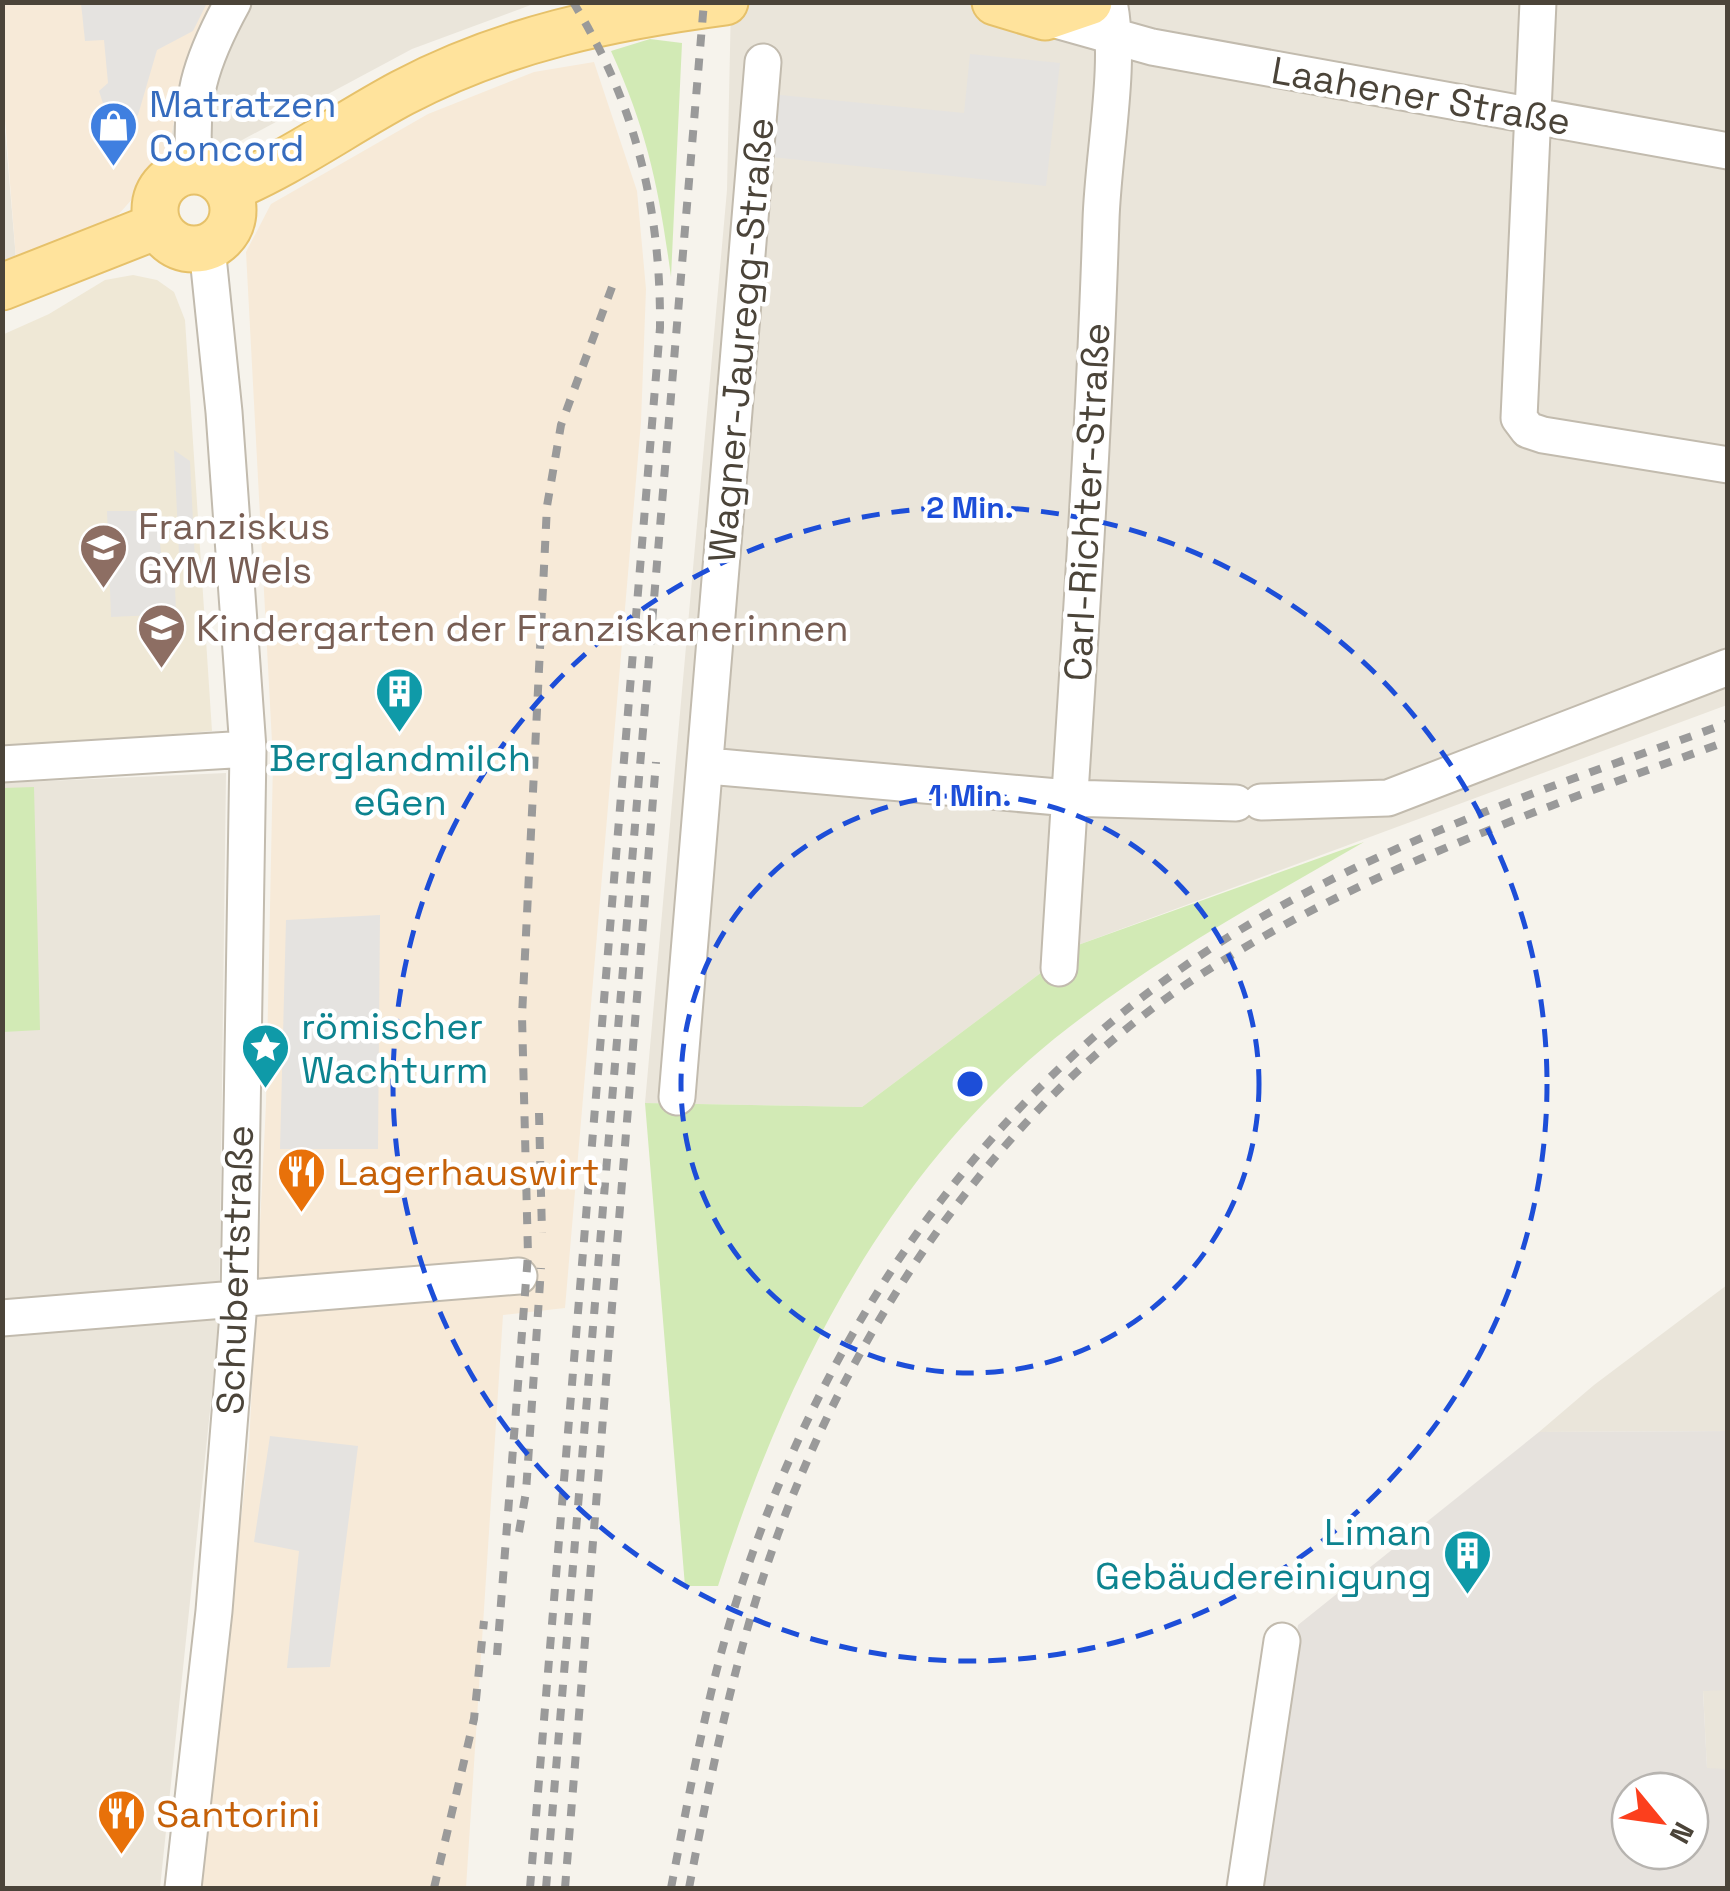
<svg xmlns="http://www.w3.org/2000/svg" width="1730" height="1891" font-family="'Space Grotesk',sans-serif">
<style>
.residential{fill:#eae5da}
.commercial{fill:#f7ead8}
.industrial{fill:#e6e2dd;fill-rule:evenodd}
.education{fill:#efe8d6}
.green{fill:#d2eab5}
.parking{fill:#e5e3e0}
.lines{fill:none;stroke-linecap:round;stroke-linejoin:round}
.minor-casing{stroke:#c2bbae;stroke-width:39}
.major-casing{stroke:#e6c16a;stroke-width:49}
.minor{stroke:#fff;stroke-width:35}
.major{stroke:#ffe39c;stroke-width:45}
.rail{stroke:#9a9a9a;stroke-width:8;stroke-dasharray:12 12;stroke-linecap:butt}
.ring{fill:none;stroke:#1d4ed8;stroke-width:5;stroke-dasharray:18 12}
.labels{text-anchor:middle;stroke-width:9;stroke-linejoin:round;paint-order:stroke}
.street-label{font-size:38px;fill:#4b4439;stroke:#fff}
.shop-label{font-size:38px;fill:#366cbe;stroke:#fff;text-anchor:start}
.education-label{font-size:38px;fill:#785e54;stroke:#fff;text-anchor:start}
.culture-label{font-size:38px;fill:#0d838f;stroke:#fff}
.food-label{font-size:38px;fill:#c56008;stroke:#fff;text-anchor:start}
.centre{fill:#1d4ed8;stroke:#fff;stroke-width:5}
.ring-label{font-size:30px;text-anchor:middle;font-weight:bold;fill:#1d4ed8;stroke:#fff;stroke-width:9;stroke-linejoin:round;paint-order:stroke}
</style>
<rect width="100%" height="100%" fill="#f6f3ec"/>
<path class="residential" d="M214 3H536L412 49 231 146 166 161 182 82Z
M731 3H1727V705L1078 945 862 1107 645 1103 727 190Z
M2 94 16 259 3 264Z
M226 773 219 1325 160 1888H3L2 783Z
M1727 1285V1431L1539 1432 1594 1385Z
M1703 1690H1727V1769H1707Z"/>
<path class="commercial" d="M3 3H214L182 82 166 161 118 215 16 259 3 94Z
M594 62 637 191 646 289 641 422 565 1308 503 1315 466 1888H201L249 1446 266 1104 273 761 246 252 271 204 428 114 534 72Z"/>
<path class="industrial" d="M1727 1431V1690L1703 1691 1707 1768 1727 1769V1888H1261L1298 1625 1539 1432ZM1630 1791H1690V1851H1630Z"/>
<path class="education" d="M133 275 157 280 174 292 185 320 212 731 3 749 2 335 49 314 105 280Z"/>
<path class="green" d="M650 39 682 43 671 277C659 189 648 133 611 51Z
M34 787 40 1030 3 1032V788Z
M1364 842C1263 900 1161 956 1068 1028 890 1165 784 1377 718 1586H685L645 1103 862 1107 1078 945Z"/>
<path class="parking" d="M81 3H207L193 31 157 50 138 115 130 121 108 119 99 91 108 83 104 40 85 41Z
M970 54 1060 63 1046 186 762 156 770 94 964 113Z
M174 450 190 461 195 561 179 554Z
M107 511H156L163 568 175 586 176 614 111 617Z
M380 915 378 1149H280L286 920Z
M270 1436 358 1446 330 1667 287 1668 299 1551 254 1542Z"/>
<g class="lines">
<defs>
<path id="minor" d="M1538 2 1519 418 1528 430 1543 435 1728 465
M1045 17 1152 47 1728 151
M195 170C188 101 200 62 233 2
M2 764 248 749
M708 766 1069 798 1236 803
M1261 802 1388 798 1728 667
M1059 968C1074 719 1093 470 1101 220 1103 154 1122 63 1109 2
M677 1097 763 62
M2 1318 519 1276
M183 1888 214 1611 239 1302 248 749 224 412 207 247
M1245 1888 1282 1641"/>
<path id="major" d="M995 2 1045 17 1089 2
M155 210a39 39 0 1 1 78 0a39 39 0 1 1-78 0Z
M228 189C289 164 344 124 402 93 504 39 612 17 725 2
M2 287 157 226"/>
</defs>
<use href="#minor" class="minor-casing"/>
<use href="#major" class="major-casing"/>
<use href="#minor" class="minor"/>
<use href="#major" class="major"/>
<path class="rail" d="M539 1113 542 1233
M519 1532 526 1492 541 1268
M497 1655 528 1255 522 1016 547 506 561 425 615 279
M434 1888 474 1719 484 1621
M530 1888 660 328C661 210 636 104 573 2
M546 1888 704 2
M565 1888 656 762
M671 1888C686 1811 700 1733 720 1657 799 1368 962 1109 1216 945 1372 844 1554 786 1728 723
M689 1888C712 1768 736 1649 778 1534 857 1317 1001 1106 1197 977 1359 871 1546 807 1728 741"/>
</g>
<g class="ring">
<circle cx="970" cy="1084" r="289"/>
<circle cx="970" cy="1084" r="577"/>
</g>
<defs>
<symbol id="shop-pin" viewBox="-11 -11 22 30"><path d="M0 17L-7.5 6A9.5 9.5 0 1 1 7.5 6Z" fill="#3f7fe0" stroke="#fff"/><path d="M-5-2.5h2.3a2.7 3.5 0 0 1 5.4 0H5L5.5 6h-11ZM-1.5-2.5h3a1.5 2.3 0 0 0-3 0Z" fill="#fff"/></symbol>
<symbol id="school-pin" viewBox="-11 -11 22 30"><path d="M0 17L-7.5 6A9.5 9.5 0 1 1 7.5 6Z" fill="#8d6e63" stroke="#fff"/><path d="M0-5L7-2L0 1L-7-2ZM-4 1L0 2.5L4 1V4Q0 6-4 4Z" fill="#fff"/></symbol>
<symbol id="building-pin" viewBox="-11 -11 22 30"><path d="M0 17L-7.5 6A9.5 9.5 0 1 1 7.5 6Z" fill="#0f9aa8" stroke="#fff"/><path d="M-4-6H4V6H1V3H-1V6H-4ZM-2.5-4.3h1.7v1.8h-1.7ZM.8-4.3h1.7v1.8H.8ZM-2.5-1h1.7V.8h-1.7ZM.8-1h1.7V.8H.8Z" fill="#fff"/></symbol>
<symbol id="sight-pin" viewBox="-11 -11 22 30"><path d="M0 17L-7.5 6A9.5 9.5 0 1 1 7.5 6Z" fill="#0f9aa8" stroke="#fff"/><path d="M0-6L1.8-2.2L6-1.7L2.9 1.2L3.7 5.4L0 3.3L-3.7 5.4L-2.9 1.2L-6-1.7L-1.8-2.2Z" fill="#fff"/></symbol>
<symbol id="restaurant-pin" viewBox="-11 -11 22 30"><path d="M0 17L-7.5 6A9.5 9.5 0 1 1 7.5 6Z" fill="#e8710a" stroke="#fff"/><path d="M-5-6h1v4h1v-4h1v4h1v-4h1v5L-1.5 .5V6h-2V.5L-5-1ZM5-6V6H3V1.5H1.5Q1.5-4 5-6Z" fill="#fff"/></symbol>
</defs>
<g fill-rule="evenodd">
<use href="#shop-pin" x="86" y="98" width="55" height="75"/>
<use href="#school-pin" x="76" y="520" width="55" height="75"/>
<use href="#school-pin" x="134" y="600" width="55" height="75"/>
<use href="#building-pin" x="372" y="664" width="55" height="75"/>
<use href="#sight-pin" x="238" y="1020" width="55" height="75"/>
<use href="#restaurant-pin" x="274" y="1144" width="55" height="75"/>
<use href="#building-pin" x="1440" y="1526" width="55" height="75"/>
<use href="#restaurant-pin" x="94" y="1786" width="55" height="75"/>
</g>
<g class="labels">
<g class="street-label">
<text transform="translate(1421 96) rotate(10)" y="13">Laahener Straße</text>
<text transform="translate(741 340) rotate(-85)" y="13">Wagner-Jauregg-Straße</text>
<text transform="translate(1087 502) rotate(-87)" y="13">Carl-Richter-Straße</text>
<text transform="translate(235 1270) rotate(-88)" y="13">Schubertstraße</text>
</g>
<g class="shop-label">
<text x="149" y="117">Matratzen<tspan x="149" dy="44">Concord</tspan></text>
</g>
<g class="education-label">
<text x="138" y="539">Franziskus<tspan x="138" dy="44">GYM Wels</tspan></text>
<text x="196" y="641">Kindergarten der Franziskanerinnen</text>
</g>
<g class="culture-label">
<text x="400" y="771">Berglandmilch<tspan x="400" dy="44">eGen</tspan></text>
<text x="301" y="1039" text-anchor="start">römischer<tspan x="301" dy="44">Wachturm</tspan></text>
<text x="1432" y="1545" text-anchor="end">Liman<tspan x="1432" dy="44">Gebäudereinigung</tspan></text>
</g>
<g class="food-label">
<text x="337" y="1185">Lagerhauswirt</text>
<text x="156" y="1827">Santorini</text>
</g>
</g>
<circle cx="970" cy="1084" r="15" class="centre"/>
<g class="ring-label">
<text x="970" y="518">2 Min.</text>
<text x="970" y="806">1 Min.</text>
</g>
<rect width="1730" height="1891" fill="none" stroke="#4b4439" stroke-width="10"/>
<g transform="translate(1660 1821) rotate(119)"><circle r="48" fill="#ffffff" stroke="#b7b4b0" stroke-width="2.5"/>
<path d="M0-8L18 38L0 25L-18 38Z" fill="#fc3f1d"/>
<text y="-15" font-size="28" font-weight="bold" text-anchor="middle" fill="#4b4439">N</text>
</g>
</svg>
